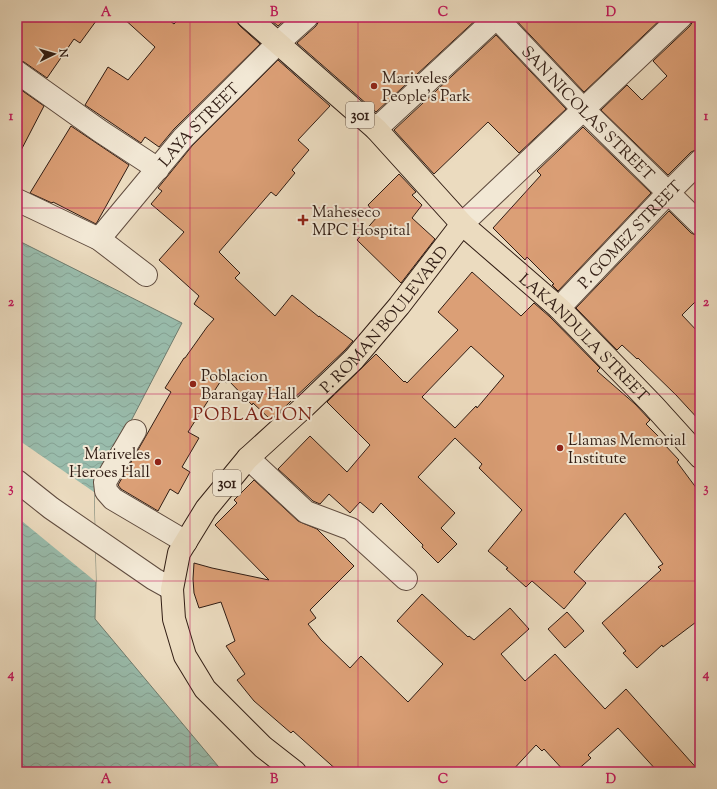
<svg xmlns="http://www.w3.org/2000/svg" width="717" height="789" font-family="'Sorts Mill Goudy',serif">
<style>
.water{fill:url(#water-waves);stroke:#6f7c6f}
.pier{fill:#ebdbbf}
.building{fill:#db9f76;stroke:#311d14;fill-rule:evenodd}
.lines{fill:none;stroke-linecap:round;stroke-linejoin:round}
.minor-casing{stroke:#604c3f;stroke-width:24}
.major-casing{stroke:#311d14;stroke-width:24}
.minor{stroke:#f2e8d5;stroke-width:22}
.major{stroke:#ebdbbf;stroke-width:22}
.grid{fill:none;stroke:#c2185b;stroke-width:1;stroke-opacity:0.55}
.poi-dot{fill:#8f2418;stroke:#f2e8d5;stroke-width:1.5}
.labels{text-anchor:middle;stroke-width:4;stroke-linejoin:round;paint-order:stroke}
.shield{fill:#f2e8d5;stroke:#6b5a4e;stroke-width:1}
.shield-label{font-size:15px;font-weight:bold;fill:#311d14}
.poi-label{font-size:16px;fill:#311d14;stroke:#f2e8d5;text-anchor:start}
.street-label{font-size:16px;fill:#311d14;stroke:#f2e8d5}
.quarter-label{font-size:18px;letter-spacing:1px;fill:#7a1f14;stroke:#f2e8d5}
.neatline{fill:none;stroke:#c2185b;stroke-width:1.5}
.grid-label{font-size:13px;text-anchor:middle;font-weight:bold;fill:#c2185b}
</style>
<defs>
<pattern id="water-waves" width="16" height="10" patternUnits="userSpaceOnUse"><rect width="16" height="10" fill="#99bcac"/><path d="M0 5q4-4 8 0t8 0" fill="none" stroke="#84a193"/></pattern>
</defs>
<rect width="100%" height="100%" fill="#ebdbbf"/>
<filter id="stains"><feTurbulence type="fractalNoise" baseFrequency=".005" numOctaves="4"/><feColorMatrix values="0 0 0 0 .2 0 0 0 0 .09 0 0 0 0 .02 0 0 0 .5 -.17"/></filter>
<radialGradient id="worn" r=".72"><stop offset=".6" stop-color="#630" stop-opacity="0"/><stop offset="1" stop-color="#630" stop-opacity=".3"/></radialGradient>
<path class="water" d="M17 240 182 323 94 492 96 582 95 619 223 772H17Z"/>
<path class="pier" d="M17 439 94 492 96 582 17 517Z"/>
<path class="building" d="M17 17H99L80 43 74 39 47 78 24 62 17 60Z
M122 17H165L174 24 181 17H236V21L240 26 260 44 174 129 159 147 145 137 141 143 85 105 108 67 128 80 155 47Z
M267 17H288L278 26Z
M319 17H479L376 112 297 43 316 26 319 21Z
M513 17H663L584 92Z
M693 17H700V148L691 152 668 175 601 110 627 85 642 100 667 76 653 61 690 26 693 21Z
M496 35 566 109 519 153 488 122 434 174 394 130Z
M278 60 330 106 298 140 309 150 292 170 295 173 276 196 271 192 219 252 240 273 235 278 275 316 292 295 319 317V316L353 341 345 350 271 420 253 403 252 405 229 381 227 383 222 379 188 432 199 438 182 467 190 472 178 494 170 489 158 511 121 489 118 485 171 392 165 388 184 358H185L207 327 214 319 194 304 199 296 159 260 184 232 151 204 162 191 158 188 192 146Z
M17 87 44 106 17 158Z
M71 126 129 165 96 224 53 202 52 203 30 193Z
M583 127 651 193 558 291 552 285 554 284 527 257 525 260 493 228 541 175 537 171Z
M399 174 416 192 412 195 422 205 412 218 435 239 401 283 357 240 377 217 368 205Z
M669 211 691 233 700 237V297L682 315 700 334V421L676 395 638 358 637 359 622 345 617 350 576 308Z
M472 272 521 316 534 303 550 317 600 368 597 371 635 404 650 420 646 424 664 442 663 443 679 460 677 462 700 493V619L663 647 662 645 637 668 623 653 626 651 602 623 661 570 658 567 663 564 625 513 574 572 586 583 564 609 532 581 526 587 506 569 508 568 488 551 522 510 479 468 482 464 455 438 418 477 455 513 441 528 457 544 438 563 422 547 423 545 381 503 373 513 360 502 350 513 329 494 320 504 313 501 278 469 310 436 347 472 370 445 327 402 376 354 404 382 405 381 407 383 458 330 438 312ZM471 346 504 376 477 408 476 406 455 428 422 397Z
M254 480 298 521 317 529 354 566 310 610 316 618 308 624 321 640 350 668 361 656 408 702 443 664 397 621 422 594 468 637 469 636 474 640 510 608 529 629 501 654 525 681 555 654 605 709 626 689 700 772H658L618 728 588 755 591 758 575 772H565L544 749 542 751 536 745 511 772H339L293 731 291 733 254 701 237 680 245 674 226 646 235 641 221 602 199 608 194 593 193 579 194 563 212 568 269 580 215 525 237 503 234 500Z
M567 612 584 631 565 648 548 629Z"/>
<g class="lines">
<defs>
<g id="minor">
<path id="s1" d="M496 17 583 109 700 224"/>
<path d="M17 72 100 131 158 169"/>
<path d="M376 129 497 17"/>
<path d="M17 200 99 239 146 275"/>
<path d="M462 224 681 17"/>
<path id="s2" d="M99 239 183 138 278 43 307 17"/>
<path id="s3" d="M559 308 669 192 700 161"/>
<path d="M135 431 105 482 106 491 113 499 186 542"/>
<path d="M248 458 306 512 351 529 406 579"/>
<path d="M17 481 51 508 154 579 172 589"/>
</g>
<g id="major">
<path id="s4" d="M248 17 376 129 462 224 559 308 653 405 700 457"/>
<path id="s5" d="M295 772 263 747 205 689 185 656 174 619 172 589 179 553 206 509 248 458 304 407 354 359 399 306 462 224"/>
</g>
</defs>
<use href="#minor" class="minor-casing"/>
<use href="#major" class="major-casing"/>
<use href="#minor" class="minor"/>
<use href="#major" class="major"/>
</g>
<path class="grid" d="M190 17V772M358 17V772M527 17V772M17 208H700M17 394H700M17 581H700"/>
<g class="poi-dot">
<circle cx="374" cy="86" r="4"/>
<path d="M301 214h4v4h4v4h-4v4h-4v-4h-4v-4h4z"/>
<circle cx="193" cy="384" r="4"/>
<circle cx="560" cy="448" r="4"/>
<circle cx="158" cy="462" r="4"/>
</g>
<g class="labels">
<g class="shield">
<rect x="346" y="102" width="28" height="26" rx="3"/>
<rect x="213" y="470" width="28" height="26" rx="3"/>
</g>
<g class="shield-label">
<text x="360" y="120">301</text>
<text x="227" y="488">301</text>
</g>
<g class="poi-label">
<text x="382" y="83">Mariveles<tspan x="382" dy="18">People's Park</tspan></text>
<text x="312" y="217">Maheseco<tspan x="312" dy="18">MPC Hospital</tspan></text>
<text x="201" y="381">Poblacion<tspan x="201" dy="18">Barangay Hall</tspan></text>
<text x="568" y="445">Llamas Memorial<tspan x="568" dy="18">Institute</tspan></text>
<text x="150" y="459" text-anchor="end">Mariveles<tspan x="150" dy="18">Heroes Hall</tspan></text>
</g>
<g class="street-label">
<text dy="6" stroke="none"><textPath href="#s1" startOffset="133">SAN NICOLAS STREET</textPath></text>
<text dy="6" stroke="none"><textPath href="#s2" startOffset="152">LAYA STREET</textPath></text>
<text dy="6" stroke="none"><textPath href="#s3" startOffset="102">P. GOMEZ STREET</textPath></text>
<text dy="6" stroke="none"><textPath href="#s5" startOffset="579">P. ROMAN BOULEVARD</textPath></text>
<text dy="6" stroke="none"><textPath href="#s4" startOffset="465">LAKANDULA STREET</textPath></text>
</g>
<g class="quarter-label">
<text x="253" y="420">POBLACION</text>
</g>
</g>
<rect width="717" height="789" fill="none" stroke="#ebdbbf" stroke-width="44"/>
<g transform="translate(54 54) rotate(85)" stroke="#f2e8d5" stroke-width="3" paint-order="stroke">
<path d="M0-3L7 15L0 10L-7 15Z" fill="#311d14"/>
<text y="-6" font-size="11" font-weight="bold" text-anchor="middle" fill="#311d14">N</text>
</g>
<rect x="22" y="22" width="673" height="745" class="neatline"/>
<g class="grid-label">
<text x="106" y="16">A</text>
<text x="274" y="16">B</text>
<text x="443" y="16">C</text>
<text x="611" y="16">D</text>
<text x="11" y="120">1</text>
<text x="706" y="120">1</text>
<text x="11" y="306">2</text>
<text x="706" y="306">2</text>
<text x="11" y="492">3</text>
<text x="706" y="492">3</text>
<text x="11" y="678">4</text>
<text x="706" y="678">4</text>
<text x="106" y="783">A</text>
<text x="274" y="783">B</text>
<text x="443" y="783">C</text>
<text x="611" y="783">D</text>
</g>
<rect width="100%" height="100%" filter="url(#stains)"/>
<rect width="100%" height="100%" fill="url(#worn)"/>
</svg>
